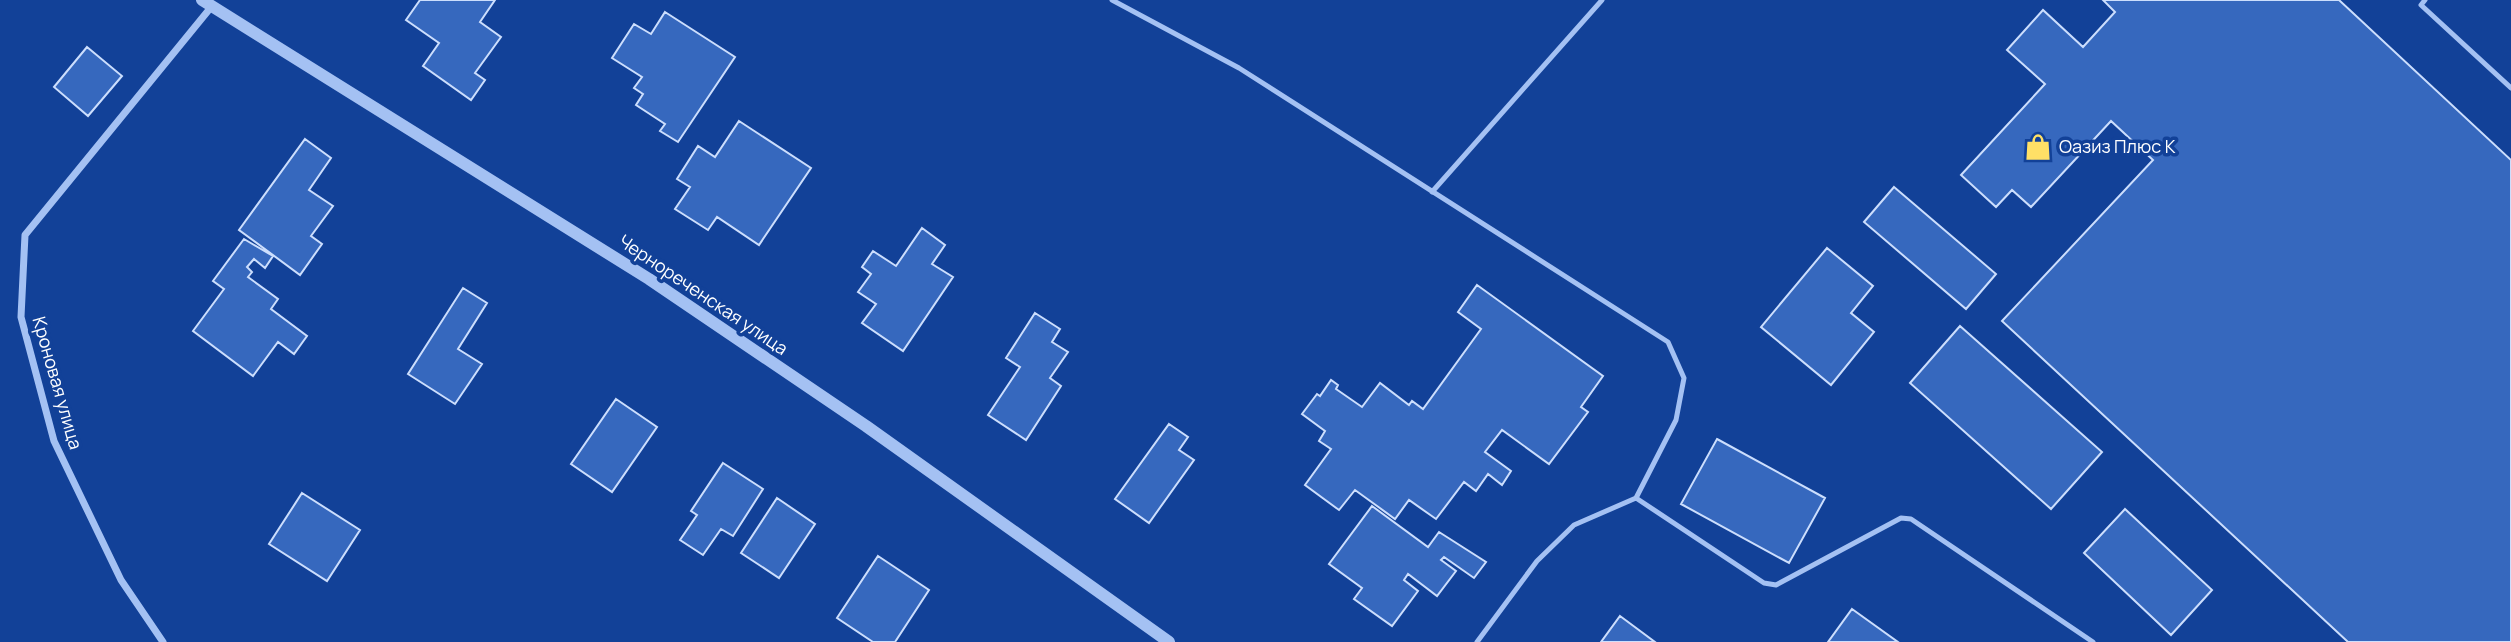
<svg xmlns="http://www.w3.org/2000/svg" width="2511" height="642" font-family="Manrope,sans-serif">
<style>
.building{fill:#3668be;stroke:#ccdefd;stroke-width:2}
.lines{fill:none;stroke-linecap:round;stroke-linejoin:round}
.service{stroke:#a4c1f3;stroke-width:5}
.minor{stroke:#a4c1f3;stroke-width:7}
.tertiary{stroke:#a4c1f3;stroke-width:12}
.labels{text-anchor:middle;stroke-width:7;stroke-linejoin:round;paint-order:stroke}
.poi-label{font-size:18px;fill:#fff;stroke:#124198;text-anchor:start}
.street-label{font-size:18px;fill:#fff;stroke:#124198}
</style>
<rect width="100%" height="100%" fill="#124198"/>
<path class="building" d="M420 0H495L480 22 501 37 475 73 485 80 471 100 423 66 439 43 406 20Z
M2103 0H2339L2511 160V642H2348L2002 321 2153 160 2111 121 2031 207 2012 190 1996 207 1961 175 2045 84 2007 50 2043 10 2083 47 2115 12Z
M665 12 735 57 678 142 660 131 665 124 636 105 643 94 634 88 642 77 612 58 634 24 651 34Z
M87 47 122 76 88 116 54 87Z
M739 121 811 168 759 245 717 217 708 230 675 209 690 187 677 179 698 146 715 157Z
M305 139 331 158 309 190 333 206 311 236 322 244 300 275 239 230Z
M1894 187 1996 274 1966 309 1864 222Z
M922 228 945 245 932 264 953 277 903 351 862 323 876 304 858 292 871 274 862 267 873 251 896 266Z
M244 239 273 256 265 268 254 259 247 267 252 272 248 277 278 299 271 309 307 336 294 354 278 342 253 376 193 331 224 289 213 281Z
M1827 248 1873 286 1851 313 1874 332 1831 385 1761 327Z
M1477 285 1603 376 1581 407 1588 412 1549 464 1502 430 1485 452 1511 471 1502 485 1488 474 1476 491 1464 482 1436 519 1409 500 1395 519 1355 490 1339 510 1305 485 1331 449 1319 441 1325 431 1302 414 1317 394 1320 396 1331 380 1338 385 1336 389 1362 407 1380 383 1409 405 1412 401 1423 409 1481 329 1458 312Z
M463 288 487 303 458 349 482 364 455 404 408 374Z
M1035 313 1060 329 1052 342 1068 352 1050 378 1061 386 1026 440 988 415 1020 367 1006 358Z
M1960 326 2102 452 2051 509 1910 383Z
M616 399 657 427 612 492 571 464Z
M1169 424 1188 437 1179 450 1194 460 1149 523 1115 499Z
M1717 439 1825 498 1789 563 1681 504Z
M723 463 763 489 733 536 721 529 703 555 680 540 697 515 691 511Z
M302 493 360 530 327 581 269 544Z
M777 498 815 524 779 578 741 553Z
M1372 506 1428 547 1439 532 1486 562 1474 578 1444 557 1441 560 1456 571 1437 596 1408 574 1404 580 1418 591 1392 626 1354 599 1362 588 1329 564Z
M2125 509 2212 590 2171 635 2084 553Z
M878 556 929 590 895 642H873L837 618Z
M1852 609 1898 642H1828Z
M1620 616 1655 642H1601Z"/>
<g class="lines">
<path class="service" d="M1112 0 1239 68 1668 342 1684 378 1676 420 1636 498 1574 525 1537 561 1477 642
M2425 0 2421 5 2511 88
M1432 192 1602 0
M1636 498 1764 583 1776 585 1901 518 1911 519 2093 642"/>
<path class="minor" d="M163 642 121 580 54 441 21 317 25 235 212 6"/>
<path class="tertiary" d="M202 0 649 279 866 426 1169 642"/>
</g>
<defs>
<symbol id="shop-bare" viewBox="-9 -9 18 18"><path d="M-5-2.5h2.3a2.7 3.5 0 0 1 5.4 0H5L5.5 6h-11ZM-1.5-2.5h3a1.5 2.3 0 0 0-3 0Z" fill="#ffe066" stroke="#124198" stroke-width="2.5" paint-order="stroke"/></symbol>
</defs>
<g fill-rule="evenodd">
<use href="#shop-bare" x="2019" y="128" width="38" height="38"/>
</g>
<g class="labels">
<g class="poi-label">
<text x="2059" y="153">Оазиз Плюс К</text>
</g>
<g class="street-label">
<text transform="translate(703 295) rotate(34)" y="6">Чернореченская улица</text>
<text transform="translate(57 383) rotate(74)" y="6">Кроновая улица</text>
</g>
</g>
</svg>
